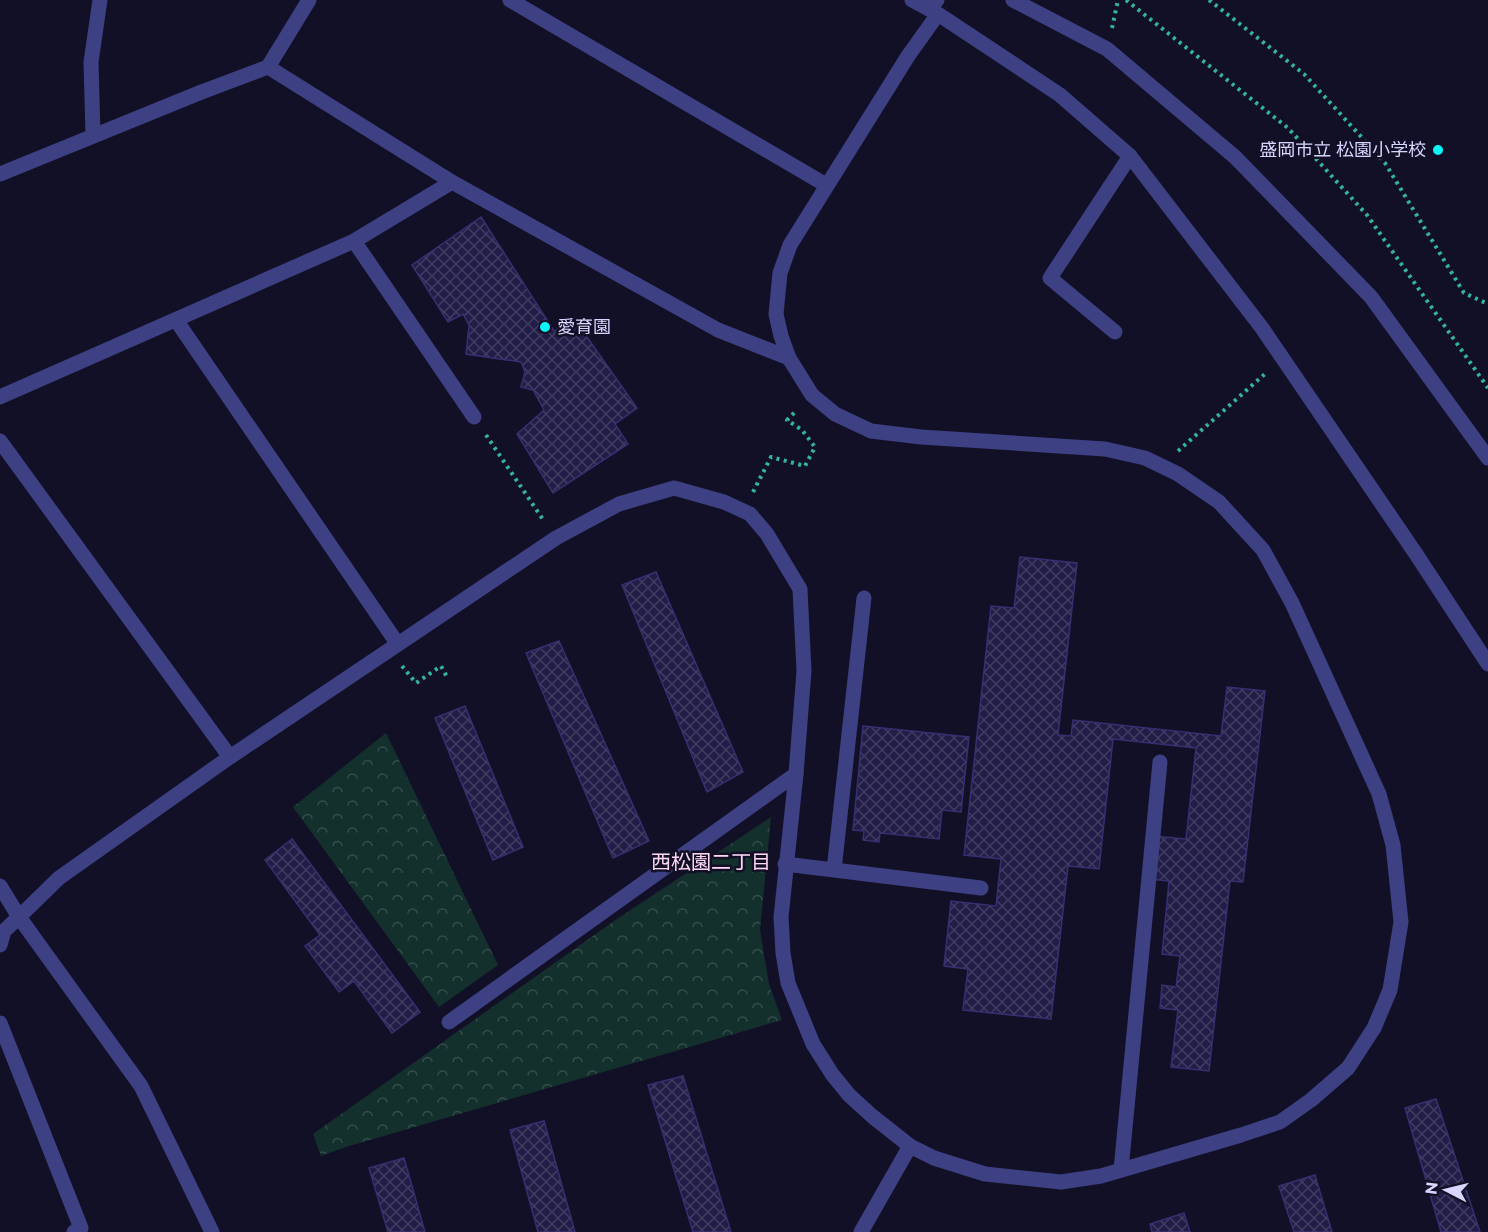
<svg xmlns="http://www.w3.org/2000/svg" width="1488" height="1232" font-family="Montserrat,'Noto Sans JP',sans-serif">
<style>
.park{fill:url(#park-crowns)}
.building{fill:url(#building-cross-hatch);stroke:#362f71;stroke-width:1.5}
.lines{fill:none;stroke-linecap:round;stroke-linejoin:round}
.path{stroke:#33b4a1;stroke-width:4;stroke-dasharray:3 4.5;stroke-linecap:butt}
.service{stroke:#3d4083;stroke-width:15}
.pedestrian{stroke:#3d4083;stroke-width:15}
.minor{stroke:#3d4083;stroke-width:15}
.tertiary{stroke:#3d4083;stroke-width:15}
.poi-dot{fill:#09f5f7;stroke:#121026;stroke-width:2}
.labels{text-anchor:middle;stroke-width:5;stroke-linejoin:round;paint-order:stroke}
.poi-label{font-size:18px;fill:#d7d6fe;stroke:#121026;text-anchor:end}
.neighbourhood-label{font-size:20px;fill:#fed8f3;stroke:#121026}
</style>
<defs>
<pattern id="park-crowns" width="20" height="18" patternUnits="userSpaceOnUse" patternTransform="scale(1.5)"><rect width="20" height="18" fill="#13302c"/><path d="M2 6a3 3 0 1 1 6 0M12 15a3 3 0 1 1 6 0" fill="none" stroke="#354d4c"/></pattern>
<pattern id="building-cross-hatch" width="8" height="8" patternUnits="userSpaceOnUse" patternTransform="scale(1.5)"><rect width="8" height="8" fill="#211d46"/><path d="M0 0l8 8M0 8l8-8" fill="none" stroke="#403d62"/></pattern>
</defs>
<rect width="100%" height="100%" fill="#121026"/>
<path class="park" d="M386 733 498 965 439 1007 293 807Z
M771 817 760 930 769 984 782 1020 346 1147 321 1156 313 1134 614 921Z"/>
<path class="building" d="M481 217 554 331 575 320 637 408 615 424 628 444 553 493 517 434 544 410 533 390 521 387 525 372 521 362 466 354 469 325 463 314 448 322 412 265Z
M1020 557 1077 563 1058 735 1071 736 1073 720 1221 736 1227 687 1265 691 1243 882 1230 881 1209 1071 1171 1067 1178 1010 1160 1008 1162 985 1176 987 1180 956 1162 954 1169 881 1149 879 1154 836 1186 839 1196 748 1113 739 1099 869 1068 866 1051 1019 963 1010 968 969 944 966 951 901 996 906 1001 859 964 855 991 606 1014 608Z
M656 572 743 772 707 792 622 585Z
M559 641 649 841 613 858 526 653Z
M465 706 523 847 493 860 435 718Z
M863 726 969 737 961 812 942 810 939 839 880 833 879 842 863 840 864 831 853 830Z
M292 839 420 1012 392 1033 354 981 339 992 305 946 320 935 265 860Z
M683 1076 731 1232H693L648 1085Z
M1436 1099 1480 1232H1441L1405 1108Z
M544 1121 575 1232H538L510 1130Z
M404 1158 425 1232H388L369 1168Z
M1315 1175 1332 1232H1294L1279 1186Z
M1184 1213 1190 1232H1152L1150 1224Z"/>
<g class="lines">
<path class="path" d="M1126 0 1288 128 1367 215 1488 388
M1209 0 1304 74 1385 163 1464 293 1488 304
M1112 28 1118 0
M486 435 544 521
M1178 451 1266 373
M753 492 771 457 805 466 815 447 802 430 787 420 797 410
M402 666 416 683 441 666 447 677"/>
<path class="service" d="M785 864 981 888
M834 870 864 598
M1121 1170 1160 762"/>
<path class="pedestrian" d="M1013 0 1107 49 1235 157 1371 297 1488 458
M929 9 937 0
M199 93 268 67"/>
<path class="minor" d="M309 0 268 67 452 182 718 330 789 358
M510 0 826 185
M93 135 91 62 100 0
M0 174 199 93
M354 241 474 417
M176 320 397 643
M1115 332 1050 278 1130 156
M0 397 354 241 452 182
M0 441 230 757
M0 945 4 931 19 917
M449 1022 796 774
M0 1023 81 1228 74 1232
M861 1232 910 1146"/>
<path class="tertiary" d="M912 0 938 14 1060 95 1130 156 1262 328 1416 554 1488 664
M0 886 19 917 141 1086 212 1232
M19 917 59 878 230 757 556 538 619 504 674 488 724 502 750 514 767 534 800 589 804 671 796 774 781 917 783 953 788 983 813 1044 832 1074 849 1095 872 1116 910 1146 934 1158 985 1174 1061 1182 1101 1176 1241 1135 1280 1122 1311 1100 1348 1068 1374 1028 1390 990 1401 922 1393 845 1379 794 1292 603 1263 550 1219 502 1178 474 1145 458 1105 449 921 437 871 431 835 414 812 395 789 358 781 336 776 314 780 273 790 245 908 56 938 14"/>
</g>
<g class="poi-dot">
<circle cx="1438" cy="150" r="6"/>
<circle cx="545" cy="327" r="6"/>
</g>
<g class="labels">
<g class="poi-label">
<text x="1426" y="156">盛岡市立 松園小学校</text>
<text x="557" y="333" text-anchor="start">愛育園</text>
</g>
<g class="neighbourhood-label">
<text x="711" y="869">西松園二丁目</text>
</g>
</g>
<g transform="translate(1446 1190) rotate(277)" stroke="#121026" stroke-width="4.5" paint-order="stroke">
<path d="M0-4.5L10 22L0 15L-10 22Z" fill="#d7d6fe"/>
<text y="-9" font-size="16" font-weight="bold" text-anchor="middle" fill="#d7d6fe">N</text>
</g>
</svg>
